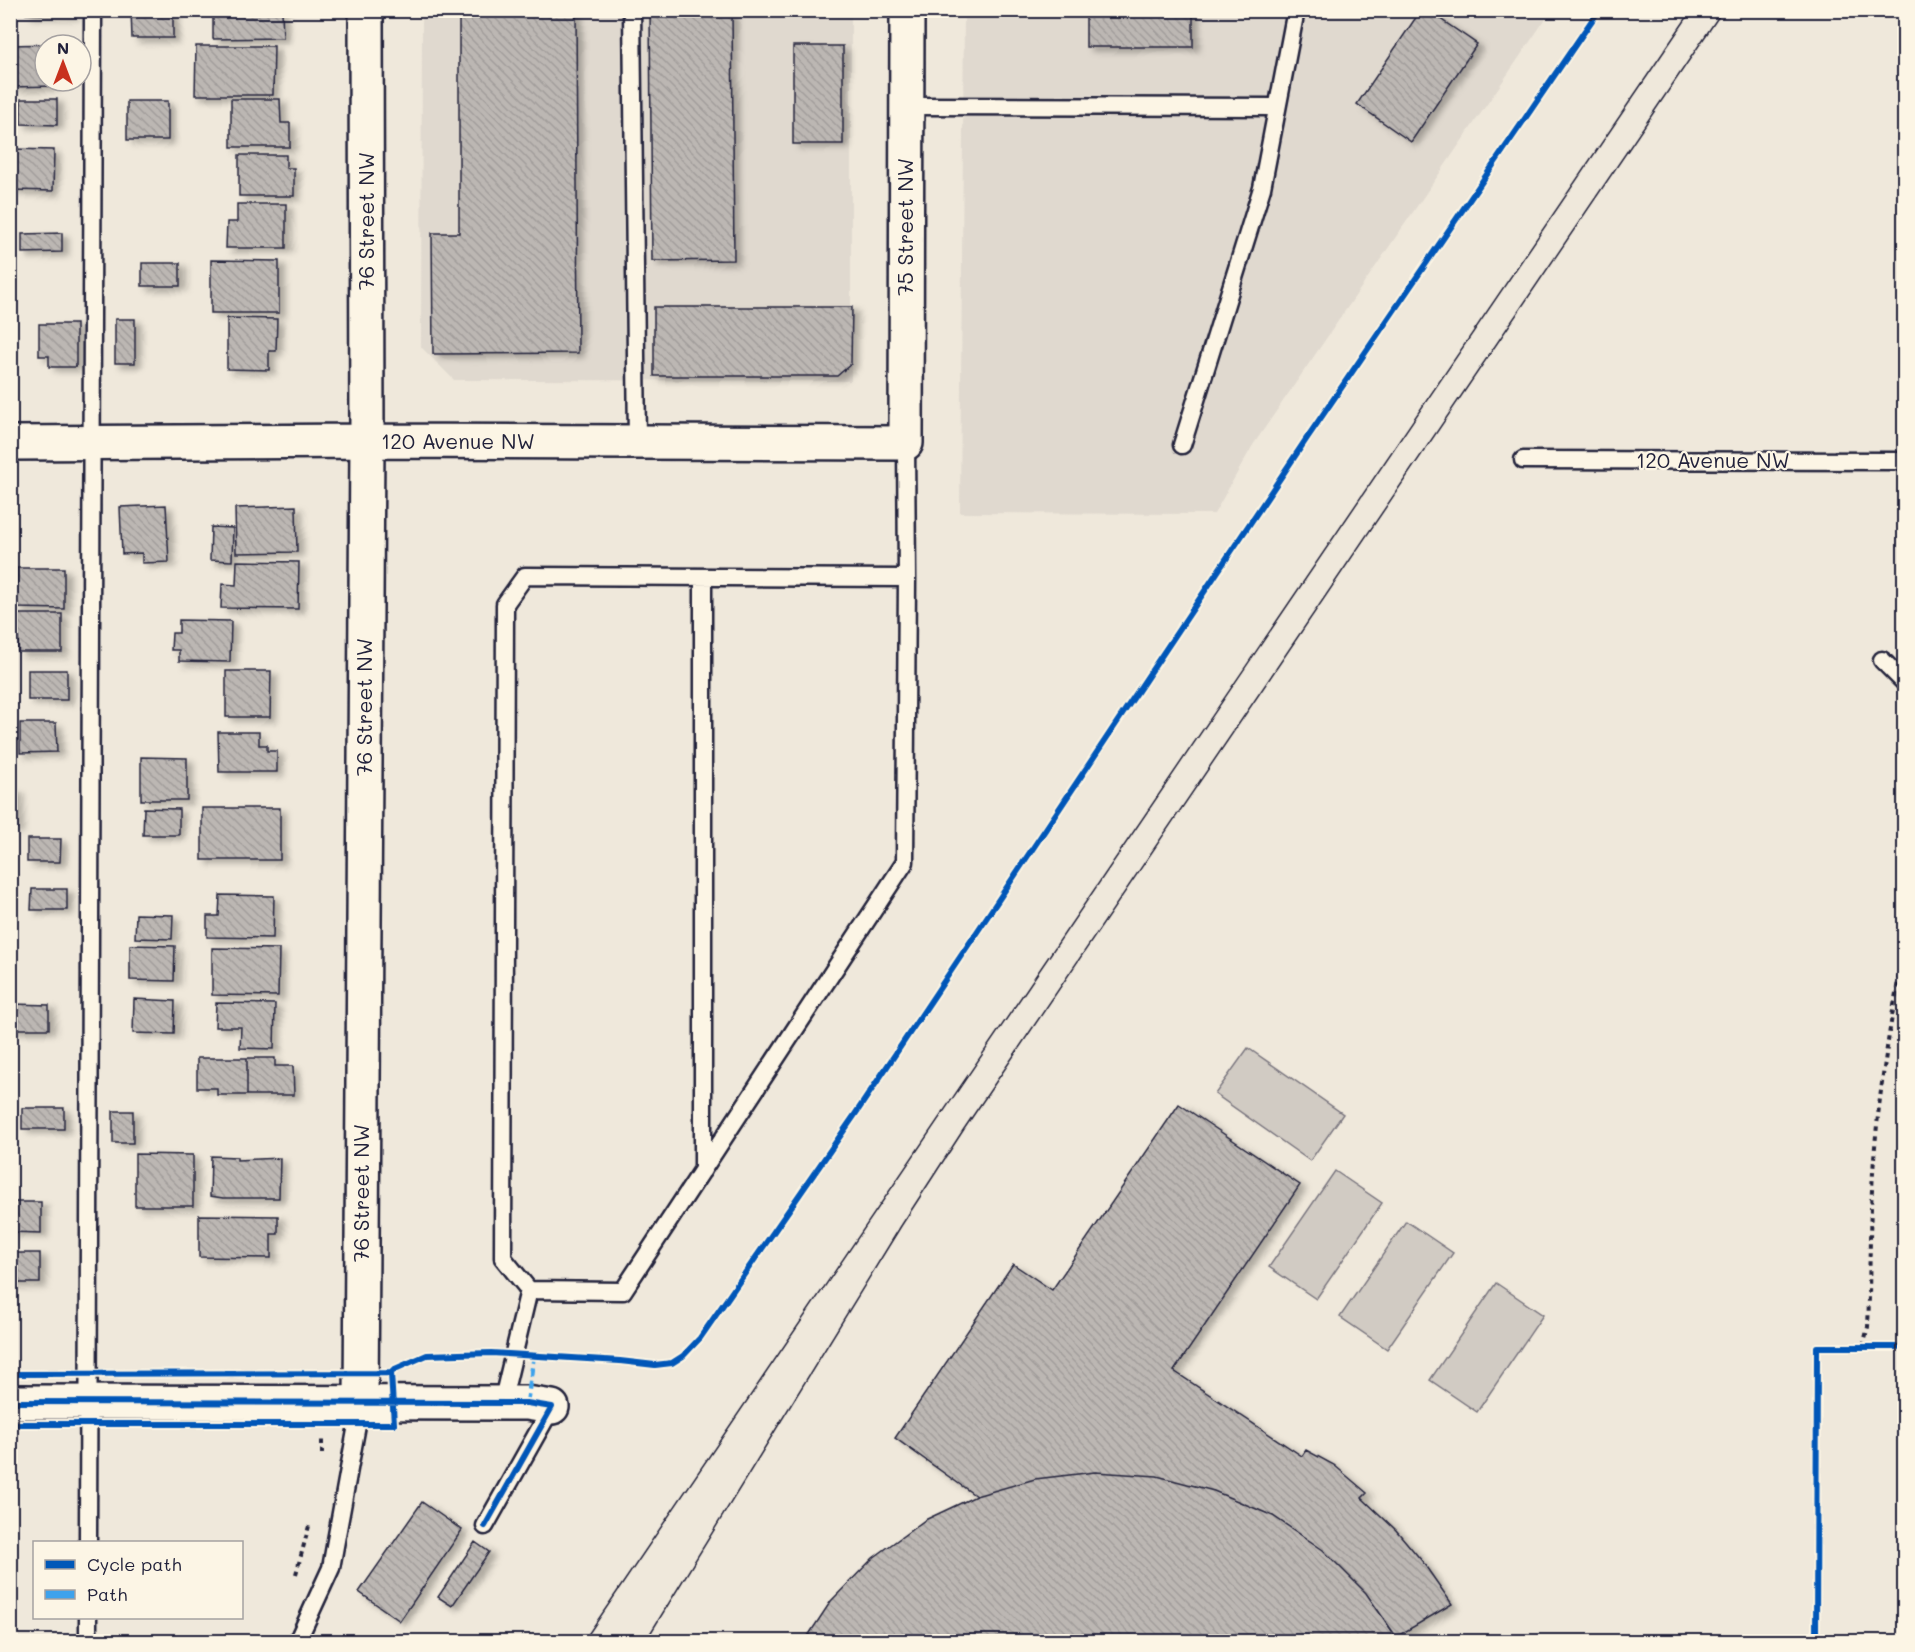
<svg xmlns="http://www.w3.org/2000/svg" width="1915" height="1652" font-family="Mali,sans-serif">
<style>
.built{fill:#e0d9cf}
.pitch{fill:#d1cbc3;stroke:#7a767f;stroke-width:1.5}
.building{fill:url(#building-back-hatch);stroke:#22223b;stroke-width:1.5;filter:url(#shadow)}
.lines{fill:none;stroke-linecap:round;stroke-linejoin:round}
.lane-casing{stroke:#22223b;stroke-width:21}
.street-casing{stroke:#22223b;stroke-width:38}
.path{stroke:#22223b;stroke-width:4;stroke-dasharray:4.5 4.5;stroke-linecap:butt}
.lane{stroke:#fcf5e5;stroke-width:16}
.street{stroke:#fcf5e5;stroke-width:33}
.tram{stroke:#22223b;stroke-width:1.5}
.quiet{stroke:#3ea2ec;stroke-width:4.5;stroke-dasharray:9 4.5;stroke-linecap:butt}
.cycleway-casing{stroke:#fcf5e5;stroke-width:10}
.cycleway{stroke:#0057b8;stroke-width:6}
.labels{text-anchor:middle;stroke-width:4.5;stroke-linejoin:round;paint-order:stroke}
.street-label{font-size:21px;fill:#22223b;stroke:#fcf5e5}
</style>
<defs>
<pattern id="building-back-hatch" width="6" height="6" patternUnits="userSpaceOnUse" patternTransform="scale(1.5)"><rect width="6" height="6" fill="#bcb7b3"/><path d="M-1 5l2 2M0 0l6 6M5-1l2 2" fill="none" stroke="#a19d9b"/></pattern>
<filter id="shadow"><feDropShadow dx="6" dy="4" stdDeviation="3" flood-color="#0004"/></filter>
</defs>
<rect width="100%" height="100%" fill="#efe8db"/>
<filter id="ink" filterUnits="userSpaceOnUse"><feTurbulence type="fractalNoise" baseFrequency=".0167" numOctaves="2"/><feDisplacementMap in="SourceGraphic" scale="12" xChannelSelector="R" yChannelSelector="G"/><feConvolveMatrix kernelMatrix="1 2 1 2 8 2 1 2 1" color-interpolation-filters="sRGB"/></filter>
<g filter="url(#ink)">
<path class="built" d="M422 11H851V381L454 380 421 347Z
M964 11H1551L1253 445 1214 514 960 513Z"/>
<path class="pitch" d="M1248 1048 1343 1114 1310 1161 1215 1094Z
M1335 1171 1382 1203 1316 1299 1269 1267Z
M1406 1221 1453 1253 1387 1349 1340 1317Z
M1496 1283 1543 1315 1477 1412 1430 1380Z"/>
<path class="building" d="M26 10H73V15L26 14Z
M131 10H173V38H132Z
M213 10H282L283 38 213 39Z
M459 10H576L578 353 433 354 432 233H459Z
M650 10H732L734 260 652 261Z
M1086 10H1193V47H1086Z
M1421 10H1427L1477 44 1411 142 1357 104Z
M53 44 45 45V81H54V86L12 87 11 45Z
M196 46H274L273 95H195Z
M793 46H843V144H793Z
M21 99H57V125L21 124Z
M231 99H280L281 123H290V147H231Z
M127 101H168V140H127Z
M12 149 54 150 53 191 11 190Z
M239 155H286V168H294V196H239Z
M237 204H286V248H226L227 222H237Z
M62 233V252L22 253V234Z
M211 260 279 261V313H211Z
M142 263H180V286H142Z
M654 307H852L851 364 837 376H654Z
M227 318 277 319 276 351H269V370L227 369Z
M115 319H135V363H115Z
M39 324H76V367H49V356H39Z
M166 505 169 562 142 563V553L122 554 120 507Z
M296 506 297 552 236 553 235 508Z
M211 527 233 528 232 561 210 560Z
M237 561 299 562 298 609 221 608 222 584 236 585Z
M17 568H64V609L17 608Z
M18 614H62V652H18Z
M179 620 231 621 230 662 179 661V650H171L172 633H179Z
M28 670H67V700H28Z
M226 671H271L270 717H226Z
M20 723H56L57 752 20 753Z
M218 732H259V745H267V751H277V772H219Z
M141 757 187 758V800H141Z
M10 790H17V828H10Z
M144 808 179 809V835H143Z
M202 808H280V860H202Z
M27 839H61L60 862H27Z
M32 889H67V910H31Z
M220 895 274 896 273 938 207 937V916H219Z
M136 914 173 915 172 939 135 938Z
M130 945 175 946 174 981 130 980Z
M212 948 279 949 278 996 212 995Z
M134 999 175 1001 174 1034 133 1033Z
M216 1003 275 1004 274 1049 240 1048 241 1027H215Z
M12 1004 49 1005V1029H11Z
M197 1058H247V1095H217V1088H197Z
M247 1058H275V1066H293L294 1095H247Z
M1179 1104 1300 1185 1174 1371 1302 1456 1306 1450 1334 1465 1367 1493 1362 1498 1396 1530 1422 1561 1452 1604 1396 1637 1366 1593 1323 1550 1273 1516 1214 1491 1157 1476 1095 1472 1035 1479 976 1496 895 1438 1013 1264 1052 1290Z
M22 1108H64V1129H22Z
M113 1111H133V1143H113Z
M135 1154 193 1155V1206H135Z
M211 1156 237 1157V1160L280 1158 279 1198H223L210 1196Z
M10 1202H41V1233L10 1232Z
M199 1215 278 1216V1234H271V1258L199 1257Z
M10 1253H40V1283H10Z
M1095 1472 1157 1476 1214 1491 1273 1516 1323 1550 1366 1593 1400 1642H804L831 1601 873 1558 925 1520 976 1496 1035 1479Z
M422 1502 462 1530 400 1621 359 1592Z
M475 1542 489 1552 452 1606 438 1597Z"/>
<g class="lines">
<defs>
<path id="lane" d="M632 10 637 442
M907 106 1277 107
M1182 445 1262 188 1296 10
M1523 460 1902 461
M703 577V1170
M1882 660 1904 682
M529 1290 503 1258 505 604 525 576 907 578
M502 1403 529 1290 623 1291 905 862 907 578 906 443
M485 1526 552 1407
M88 1542 93 10
M88 1618V1642
M297 1642 331 1568 361 1403"/>
<path id="street" d="M10 443 367 441 906 443 907 10
M10 1402 527 1403 552 1407
M361 1403 367 441 366 10"/>
</defs>
<use href="#lane" class="lane-casing"/>
<use href="#street" class="street-casing"/>
<path class="path" d="M1863 1346 1868 1327C1870 1282 1869 1236 1872 1190 1876 1109 1889 1029 1904 949
M322 1454V1438
M296 1574 309 1526"/>
<use href="#lane" class="lane"/>
<use href="#street" class="street"/>
<path class="tram" d="M583 1642 1692 10
M645 1642 901 1226 964 1129 1723 10"/>
<path class="quiet" d="M527 1403 534 1355"/>
<defs>
<path id="cycleway" d="M10 1374 391 1373
M10 1402 527 1403 552 1407 485 1526
M10 1424H394L391 1373 395 1369 427 1355 491 1353 620 1361 655 1365 672 1363 683 1356 700 1338 854 1116 1307 438 1599 10
M1816 1642 1817 1347H1904"/>
</defs>
<use href="#cycleway" class="cycleway-casing"/>
<use href="#cycleway" class="cycleway"/>
</g>
</g>
<g class="labels">
<g class="street-label">
<text transform="translate(367 221) rotate(-90)" y="7">76 Street NW</text>
<text transform="translate(906 227) rotate(-90)" y="7">75 Street NW</text>
<text x="458" y="449">120 Avenue NW</text>
<text x="1713" y="468">120 Avenue NW</text>
<text transform="translate(365 707) rotate(-90)" y="7">76 Street NW</text>
<text transform="translate(362 1193) rotate(-90)" y="7">76 Street NW</text>
</g>
</g>
<rect width="1915" height="1652" fill="none" stroke="#fcf5e5" stroke-width="36"/>
<rect x="18" y="18" width="1879" height="1616" fill="none" stroke="#22223b" stroke-width="2" filter="url(#ink)"/>
<rect x="33" y="1541" width="210" height="78" fill="#fcf5e5" stroke="#a5a1a1" stroke-width="1.5"/>
<rect x="45" y="1560" width="30" height="9" fill="#0057b8" stroke="#a5a1a1" stroke-width="1.5"/>
<text x="87" y="1571" font-size="18" fill="#22223b">Cycle path</text>
<rect x="45" y="1590" width="30" height="9" fill="#3ea2ec" stroke="#a5a1a1" stroke-width="1.5"/>
<text x="87" y="1601" font-size="18" fill="#22223b">Path</text>
<g transform="translate(63 63)"><circle r="28" fill="#fcf5e5" stroke="#a5a1a1" stroke-width="1.5"/>
<path d="M0-4.5L10 22L0 15L-10 22Z" fill="#c8321e"/>
<text y="-9" font-size="16" font-weight="bold" text-anchor="middle" fill="#22223b">N</text>
</g>
</svg>
